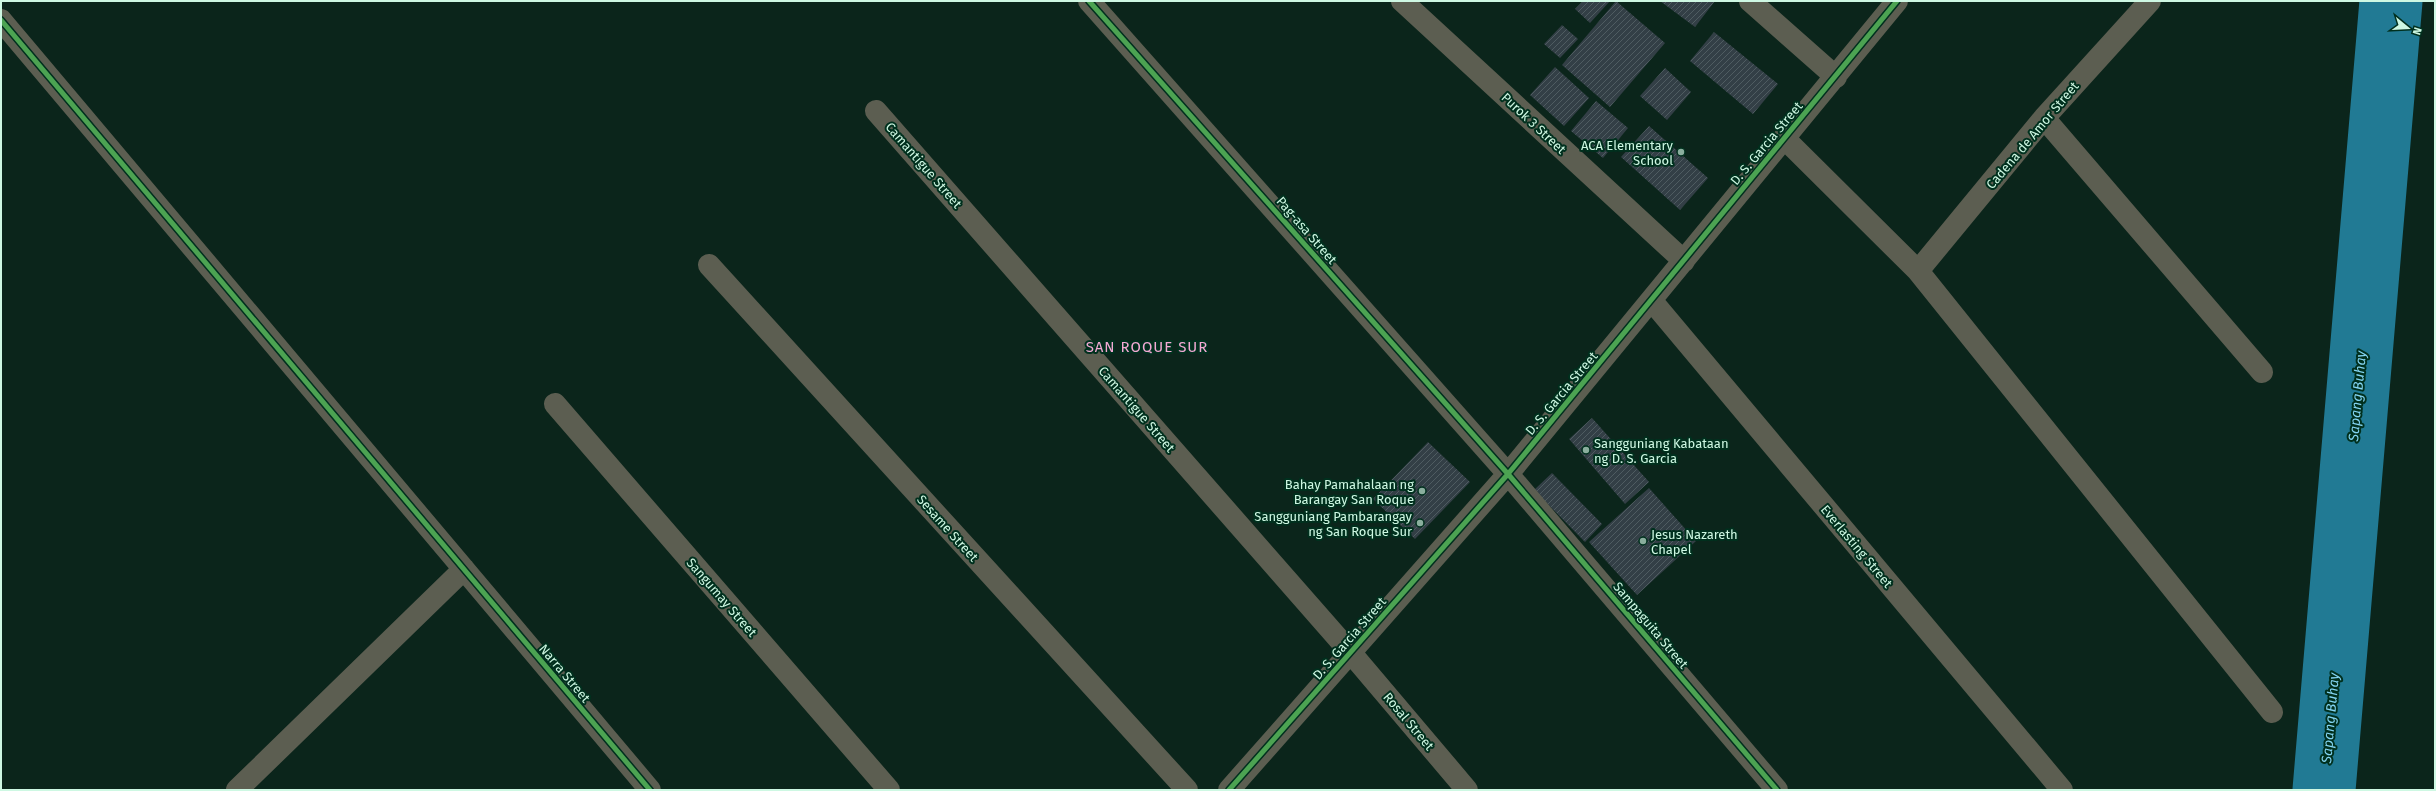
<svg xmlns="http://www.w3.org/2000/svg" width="2436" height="791" font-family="'Fira Sans',sans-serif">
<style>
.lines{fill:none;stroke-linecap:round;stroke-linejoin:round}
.river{stroke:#217a94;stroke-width:63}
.building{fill:url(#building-hatch)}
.minor{stroke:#5c5e51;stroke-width:22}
.cycleway-casing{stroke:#00301e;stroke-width:8}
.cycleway{stroke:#4ca352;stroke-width:5}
.poi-dot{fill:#8aae9d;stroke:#00301e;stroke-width:1.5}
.labels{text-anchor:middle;stroke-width:4;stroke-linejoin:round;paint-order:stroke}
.street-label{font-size:13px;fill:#cef8e3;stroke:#00301e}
.poi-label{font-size:13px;fill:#cef8e3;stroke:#00301e;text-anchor:end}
.water-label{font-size:14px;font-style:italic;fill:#83d4f2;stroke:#00301e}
.quarter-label{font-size:15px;letter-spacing:1px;fill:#f2aad4;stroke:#00301e}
</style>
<defs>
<pattern id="building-hatch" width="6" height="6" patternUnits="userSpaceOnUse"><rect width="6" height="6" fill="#333f46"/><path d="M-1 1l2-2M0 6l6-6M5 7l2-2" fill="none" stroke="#4f5c61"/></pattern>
</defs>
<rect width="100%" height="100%" fill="#0b251b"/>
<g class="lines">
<path class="river" d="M2324 790 2391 1"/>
</g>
<path class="building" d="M1583 1H1610L1590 23 1575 9Z
M1616 1 1665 43 1610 107 1562 65Z
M1660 1H1715L1695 27Z
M1562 25 1578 39 1560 58 1544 44Z
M1714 32 1778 84 1753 114 1690 61Z
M1555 67 1589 98 1564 126 1530 95Z
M1665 68 1691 92 1667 120 1640 96Z
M1596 101 1628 128 1603 158 1571 131Z
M1649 126 1708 178 1680 210 1621 157Z
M1592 418 1649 482 1625 504 1569 439Z
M1428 442 1470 482 1415 539 1373 499Z
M1552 473 1602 524 1585 542 1534 490Z
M1649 488 1696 541 1637 595 1589 542Z"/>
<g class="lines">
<path class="minor" d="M1089 1 1508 474 1777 790
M1402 1 1684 261
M1750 1 1836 77
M1 20 650 790
M876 111 1351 653 1467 790
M2044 118 2262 372
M1784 138 1918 271 2272 712
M709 265 1187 790
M1918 271 2044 118 2150 1
M1652 301 2062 790
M555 404 889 790
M237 790 464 569
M1229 790 1508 474 1897 1"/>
<defs>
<path id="cycleway" d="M1089 1 1508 474 1777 790
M1 20 650 790
M1229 790 1508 474 1897 1"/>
</defs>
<use href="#cycleway" class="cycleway-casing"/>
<use href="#cycleway" class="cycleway"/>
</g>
<g class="poi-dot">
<circle cx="1681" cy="152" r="4"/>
<circle cx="1586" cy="450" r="4"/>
<circle cx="1422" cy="491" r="4"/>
<circle cx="1420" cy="523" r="4"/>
<circle cx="1643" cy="541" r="4"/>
</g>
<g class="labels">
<g class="street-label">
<text transform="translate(1534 123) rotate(43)" y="5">Purok 3 Street</text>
<text transform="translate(2032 135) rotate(-50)" y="5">Cadena de Amor Street</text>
<text transform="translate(1766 143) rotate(-50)" y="5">D. S. Garcia Street</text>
<text transform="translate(924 165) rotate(49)" y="5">Camantigue Street</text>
<text transform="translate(1307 230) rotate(49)" y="5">Pag-asa Street</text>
<text transform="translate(1561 393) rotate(-50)" y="5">D. S. Garcia Street</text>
<text transform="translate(1137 409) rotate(49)" y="5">Camantigue Street</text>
<text transform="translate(948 528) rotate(48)" y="5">Sesame Street</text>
<text transform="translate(1857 546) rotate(50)" y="5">Everlasting Street</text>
<text transform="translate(722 597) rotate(49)" y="5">Sangumay Street</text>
<text transform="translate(1651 625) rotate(50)" y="5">Sampaguita Street</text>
<text transform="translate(1349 638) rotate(-49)" y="5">D. S. Garcia Street</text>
<text transform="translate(565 673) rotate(50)" y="5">Narra Street</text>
<text transform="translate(1409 721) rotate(50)" y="5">Rosal Street</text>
</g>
<g class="poi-label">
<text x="1673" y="150">ACA Elementary<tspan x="1673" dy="15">School</tspan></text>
<text x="1594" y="448" text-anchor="start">Sangguniang Kabataan<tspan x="1594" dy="15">ng D. S. Garcia</tspan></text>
<text x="1414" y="489">Bahay Pamahalaan ng<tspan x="1414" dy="15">Barangay San Roque</tspan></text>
<text x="1412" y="521">Sangguniang Pambarangay<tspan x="1412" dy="15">ng San Roque Sur</tspan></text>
<text x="1651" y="539" text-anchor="start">Jesus Nazareth<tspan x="1651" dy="15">Chapel</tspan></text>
</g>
<g class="water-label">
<text transform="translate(2357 396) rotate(-85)" y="5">Sapang Buhay</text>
<text transform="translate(2330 718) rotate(-85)" y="5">Sapang Buhay</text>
</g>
<g class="quarter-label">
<text x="1147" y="352">SAN ROQUE SUR</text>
</g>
</g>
<rect width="2436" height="791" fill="none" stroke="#cef8e3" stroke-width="4"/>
<g transform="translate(2408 28) rotate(108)" stroke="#00301e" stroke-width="3" paint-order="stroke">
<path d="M0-3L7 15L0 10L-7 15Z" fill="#cef8e3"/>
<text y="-6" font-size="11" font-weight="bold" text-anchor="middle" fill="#cef8e3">N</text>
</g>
</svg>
